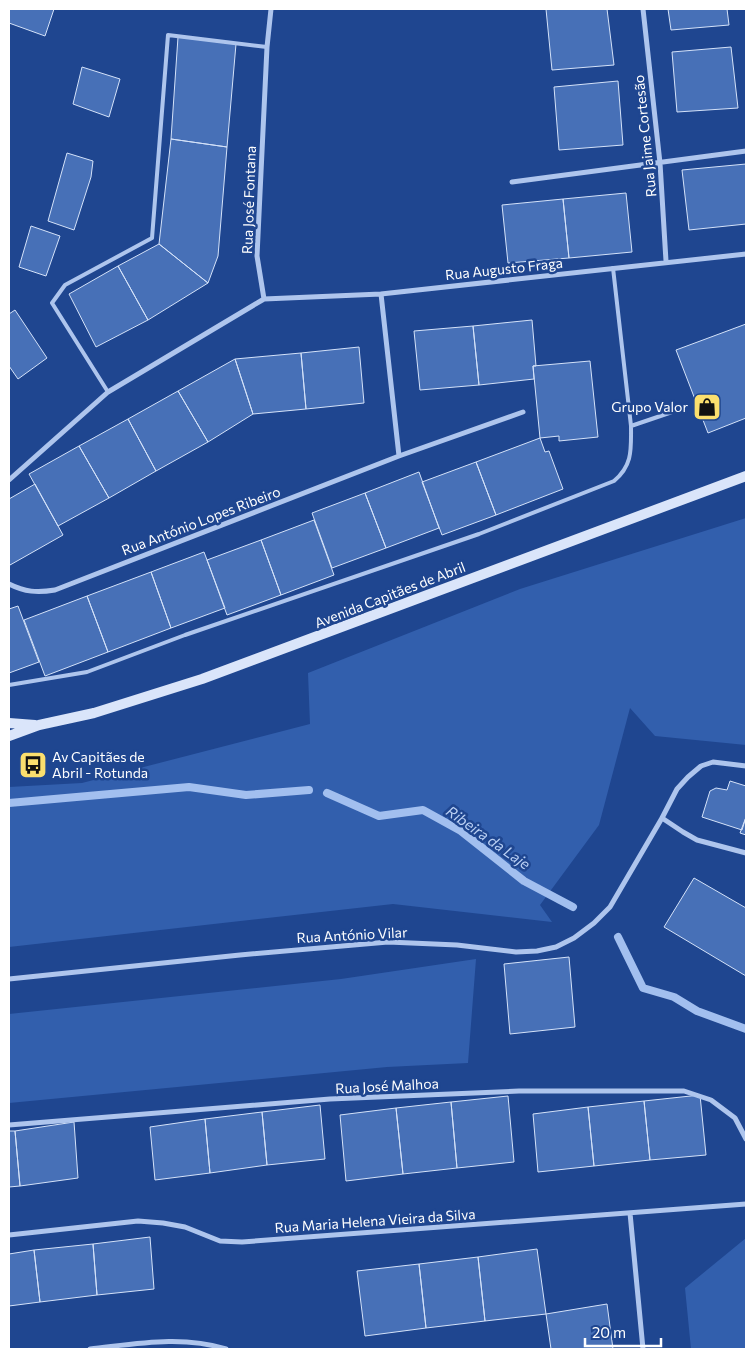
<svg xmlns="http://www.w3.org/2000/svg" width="755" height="1358" font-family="Commissioner,sans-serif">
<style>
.green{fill:#325fad}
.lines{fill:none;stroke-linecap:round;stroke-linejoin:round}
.stream{stroke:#a2bfef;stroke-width:8}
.building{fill:#4770b7;stroke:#d4e2f9}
.lane{stroke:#aec5ed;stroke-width:4}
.street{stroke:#aec5ed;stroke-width:5}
.secondary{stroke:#dae5fa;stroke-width:10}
.labels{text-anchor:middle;stroke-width:5;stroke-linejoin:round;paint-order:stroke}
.street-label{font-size:14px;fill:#fff;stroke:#1f4690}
.poi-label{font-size:14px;fill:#fff;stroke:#1f4690;text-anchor:end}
.water-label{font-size:15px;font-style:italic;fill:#bad0f4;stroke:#1f4690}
</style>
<rect width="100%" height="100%" fill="#1f4690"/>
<path class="green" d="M746 518V745L655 736 630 708 599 825 540 905 552 922 393 904 9 947V787L82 783 310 724 308 673 520 589Z
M476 959 468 1063 387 1067 9 1103V1014L341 979Z
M746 1238V1349H691L685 1288Z"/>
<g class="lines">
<path class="stream" d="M327 793 379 816 423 810 461 831 524 881 573 907
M9 803 189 787 246 795 309 790
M618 937 643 988 674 997 697 1011 746 1029"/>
</g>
<path class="building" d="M9 9H54L45 36 9 23Z
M546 9H607L614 65 552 70Z
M668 9H727L729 25 671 30Z
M178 37 236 44 227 147 171 139Z
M731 47 738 108 677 112 672 52Z
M82 67 120 79 109 117 73 104Z
M618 81 623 145 559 150 554 87Z
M171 139 227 147 218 256 208 283 159 244Z
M67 153 93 161 91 177 74 230 48 221Z
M746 164V224L689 230 682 170Z
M626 193 632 252 569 258 563 199Z
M563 199 569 258 508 263 502 205Z
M31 226 60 236 46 276 19 267Z
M159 244 208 283 148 320 118 266Z
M118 266 148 320 96 347 69 294Z
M15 310 47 358 18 379 9 366V314Z
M532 320 536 366H533L534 379 479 385 473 326Z
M746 324V418L708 433 676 350Z
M473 326 479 385 420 390 414 331Z
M359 347 364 403 306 409 301 353Z
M301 353 306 409 253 414 235 359Z
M235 359 253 414 208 442 178 391Z
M590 361 598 437 559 441V436L540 438 533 366Z
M178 391 208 442 156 471 128 419Z
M128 419 156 471 109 498 79 446Z
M540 438 545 452 549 451 563 489 496 515 476 462Z
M79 446 109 498 58 526 29 474Z
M476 462 496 515 442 535 422 482Z
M419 472 439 528 386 548 365 493Z
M35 484 63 535 10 565 9 562V499Z
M365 493 386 548 332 568 312 513Z
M314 520 334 575 281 595 261 540Z
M261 540 281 595 227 615 207 560Z
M204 552 225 608 171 628 151 572Z
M151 572 171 628 108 652 87 596Z
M87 596 108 652 45 676 24 620Z
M18 606 39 662 9 673V609Z
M730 781 746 786V817L742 830 702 817 710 791 716 788 727 790Z
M746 817V835L740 833Z
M694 878 746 908V976L664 927Z
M569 957 575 1027 510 1034 504 964Z
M700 1095 706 1155 650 1160 644 1101Z
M508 1096 514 1162 457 1168 451 1102Z
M644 1101 650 1160 594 1166 588 1107Z
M451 1102 457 1168 403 1174 396 1108Z
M320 1105 325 1159 267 1165 262 1112Z
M588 1107 594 1166 538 1172 533 1114Z
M396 1108 403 1174 346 1181 340 1115Z
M262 1112 267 1165 210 1173 205 1119Z
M205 1119 210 1173 155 1180 150 1127Z
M74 1122 78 1178 20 1186 15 1131Z
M9 1131H15L20 1186 9 1187Z
M150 1237 154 1289 97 1295 93 1244Z
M93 1244 97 1295 40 1302 34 1250Z
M537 1249 546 1314 485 1321 478 1257Z
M34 1250 40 1302 9 1306V1254Z
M478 1257 485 1321 426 1328 419 1264Z
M419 1264 426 1328 365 1336 357 1271Z
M607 1304 613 1349H551L546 1314Z"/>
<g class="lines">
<path class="lane" d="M108 392 52 303 65 285 152 238 168 35 267 47
M631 426 681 409
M9 685 87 672 185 635 479 534 614 481C633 465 631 449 631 426L613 268"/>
<path class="street" d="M643 9 660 163 666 261
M512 182 746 151
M381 294 399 456
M264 299 381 294 746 254
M9 480 108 392 264 299 257 256 267 47 271 9
M9 584C25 592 37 593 55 590L399 456 523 412
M662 818 683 832 697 840 746 853
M9 979 240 955 388 942 457 945 516 952 537 951 556 947 574 938 594 923 610 907 662 818 677 789 688 777 701 766 713 762 746 766
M9 1125 330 1099 519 1091H684L711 1100 735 1118 746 1139
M630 1213 643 1349
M9 1235 138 1221 163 1223 185 1227 220 1241 242 1242 746 1204
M90 1349C136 1344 181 1335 226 1349"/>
<path class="secondary" d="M9 723 35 725
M9 736 39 725 94 713 202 679 746 476"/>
</g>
<defs>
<symbol id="shop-square" viewBox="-11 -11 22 22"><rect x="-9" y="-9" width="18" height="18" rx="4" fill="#fbdf6e" stroke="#1f4690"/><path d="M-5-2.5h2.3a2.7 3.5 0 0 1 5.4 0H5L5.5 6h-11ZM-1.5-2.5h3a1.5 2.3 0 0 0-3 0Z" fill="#111"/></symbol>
<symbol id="bus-square" viewBox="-11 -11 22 22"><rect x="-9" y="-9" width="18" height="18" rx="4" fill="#fbdf6e" stroke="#1f4690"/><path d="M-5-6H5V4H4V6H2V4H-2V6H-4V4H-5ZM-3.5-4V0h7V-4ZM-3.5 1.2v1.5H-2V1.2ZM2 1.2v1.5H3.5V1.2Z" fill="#111"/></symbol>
</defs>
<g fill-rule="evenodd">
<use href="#shop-square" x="691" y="391" width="32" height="32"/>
<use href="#bus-square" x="17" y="749" width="32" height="32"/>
</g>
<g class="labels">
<g class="street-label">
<text transform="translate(645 136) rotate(-96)" y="5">Rua Jaime Cortesão</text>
<text transform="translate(249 200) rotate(-88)" y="5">Rua José Fontana</text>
<text transform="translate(504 269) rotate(-6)" y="5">Rua Augusto Fraga</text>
<text transform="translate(201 521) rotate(-21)" y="5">Rua António Lopes Ribeiro</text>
<text transform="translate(390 595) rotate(-21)" y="5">Avenida Capitães de Abril</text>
<text transform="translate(352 935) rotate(-3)" y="5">Rua António Vilar</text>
<text transform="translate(387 1086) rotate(-3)" y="5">Rua José Malhoa</text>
<text transform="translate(375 1221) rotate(-4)" y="5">Rua Maria Helena Vieira da Silva</text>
</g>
<g class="poi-label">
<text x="688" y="412">Grupo Valor</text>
<text x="52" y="762" text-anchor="start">Av Capitães de<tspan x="52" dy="16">Abril - Rotunda</tspan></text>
</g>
<g class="water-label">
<text transform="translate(488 838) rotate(35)" y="5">Ribeira da Laje</text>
</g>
</g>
<rect width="755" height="1358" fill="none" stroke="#ffffff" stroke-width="20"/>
<path d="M585 1338v8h76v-8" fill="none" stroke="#ffffff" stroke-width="2.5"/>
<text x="592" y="1338" font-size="15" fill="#ffffff" stroke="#1f4690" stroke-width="4" paint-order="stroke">20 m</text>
</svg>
